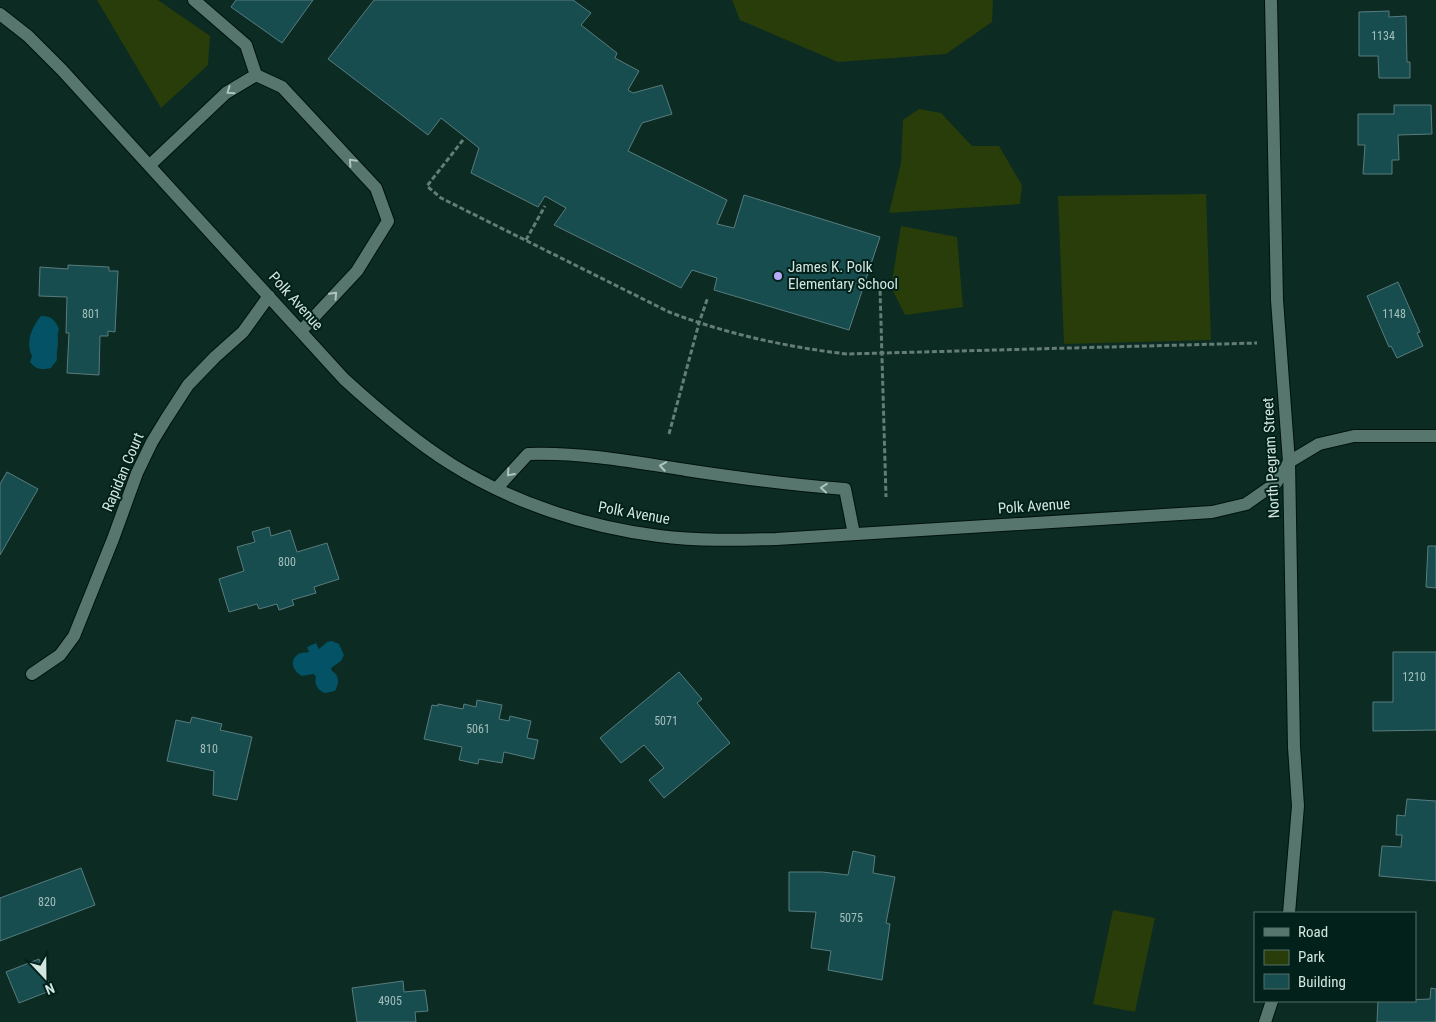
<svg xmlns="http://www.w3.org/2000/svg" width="1436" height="1022" font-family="'Roboto Condensed',sans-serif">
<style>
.green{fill:#283d09}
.water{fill:#035265}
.building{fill:#174d4f;stroke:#597c7e}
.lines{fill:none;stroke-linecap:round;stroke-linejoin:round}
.lane-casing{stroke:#00120d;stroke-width:14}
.street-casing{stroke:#00120d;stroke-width:14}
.secondary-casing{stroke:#00120d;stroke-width:14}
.path{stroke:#647d76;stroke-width:3;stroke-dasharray:5 2.5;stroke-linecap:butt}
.lane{stroke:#57776e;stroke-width:12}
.street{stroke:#57776e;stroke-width:12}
.secondary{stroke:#57776e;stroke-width:12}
.oneway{stroke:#aec4bd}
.poi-dot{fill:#b7abf7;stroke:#01211a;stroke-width:2}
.labels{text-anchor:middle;stroke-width:4;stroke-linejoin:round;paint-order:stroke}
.number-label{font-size:12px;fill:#a4bfbb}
.poi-label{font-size:15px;fill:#d3e5df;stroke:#01211a;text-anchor:start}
.street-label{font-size:15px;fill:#d3e5df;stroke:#01211a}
</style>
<rect width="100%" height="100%" fill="#0b2b23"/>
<path class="green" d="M97 0H158L210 36 208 65 161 108Z
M732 0H993L992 22 946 54 838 62 740 20Z
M919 109 941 113 972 146H999L1022 185 1020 204 889 213 901 163 903 120Z
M1206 194 1211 340 1064 344 1058 196Z
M901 226 957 237 963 307 905 315 891 287Z
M1113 910 1155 918 1135 1012 1093 1004Z"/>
<path class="water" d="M41 316C52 316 55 320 59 329 57 335 58 336 58 342 58 348 56 353 57 360L51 368C42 370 36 370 30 362L32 356C25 342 32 327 41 316Z
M332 641 339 644 344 655 341 661 331 668 332 671C340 676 339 683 335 691L325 693C317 690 314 684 316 676L313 674 302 676C295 672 288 663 297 655 300 652 305 653 309 652L307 647 316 643 319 649 327 642Z"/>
<path class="building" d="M236 0H313L282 43 231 7Z
M374 0H573L591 13 581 25 617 53 615 58 639 71 628 90 633 93 662 85 672 114 642 123 628 151 727 200 717 224 734 228 744 195 880 237 849 330 714 290 717 278 692 270 681 288 554 225 566 208 545 196 538 207 471 173 479 148 441 118 428 135 328 59Z
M1389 11V17L1406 16 1407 62H1410V78H1379L1378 56H1359V12Z
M1394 105H1431L1432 134 1398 135 1399 160H1392V174H1363L1365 145H1358V114H1394Z
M68 265 109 267V271H118L115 332 108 331V336H100L99 375 67 373 69 333H66L67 297 39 296 40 267 68 269Z
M1398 282 1420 332 1417 333 1423 346 1397 358 1391 346 1389 347 1367 296Z
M7 472 38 489 0 555V484Z
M269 527 271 536 290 530 297 552 327 543 339 579 314 587 316 593 292 600 294 605 279 610 277 604 259 609 257 604 229 612 219 579 244 571 237 547 255 542 252 532Z
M1428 546H1436V588L1426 587Z
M1393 652H1436V730L1373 731V702H1393Z
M679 672 702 699 697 703 730 743 664 798 649 780 664 768 644 745 621 763 600 738Z
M477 700 502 705 499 719 509 721 510 716 531 721 527 738 538 740 534 759 504 752 502 763 479 759 478 764 459 760 462 747 424 739 432 705 438 706V704L463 709 464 704 476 707Z
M192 717 222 724 220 730 252 737 237 800 213 795 214 771 167 761 176 720 190 723Z
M1407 799 1436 801V881L1379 876 1382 846 1401 847 1402 835H1396L1397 815 1405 816Z
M853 851 875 856 873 873 895 877 886 923 890 924 882 980 828 970 831 951 811 948 816 912 789 911V872H822L848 875Z
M81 868 95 905 0 941V898Z
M39 959 52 990 19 1003 6 972Z
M403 981 404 992 425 990 428 1011 415 1012 416 1022H357L352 988Z
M1431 988 1436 989V1022H1377L1378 1001 1430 999Z"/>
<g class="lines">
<defs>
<path id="lane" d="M194 0 246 45 256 75
M150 165 226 93 256 75 282 87 376 188 388 221 357 271 301 331
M497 488 528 454C580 452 635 462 686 470 739 478 792 485 845 489L854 534"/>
<path id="street" d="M0 14 28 36 62 70 344 379C378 410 413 440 451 464 513 503 587 527 659 536 698 541 737 540 776 539L1212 512 1246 504 1276 483 1289 462 1319 444 1354 436H1436
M32 674 60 655 74 636 113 539 137 473 152 442 166 419 188 385 215 357 243 332 269 296"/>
<path id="secondary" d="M1271 0 1277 300 1289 462 1294 747 1298 806 1289 913
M1265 1022 1272 1001"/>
</defs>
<use href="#lane" class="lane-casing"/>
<use href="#street" class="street-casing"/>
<use href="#secondary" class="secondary-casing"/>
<path class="path" d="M463 140 427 186 441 198 669 312C727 334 786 347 847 354L1257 343
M526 240 545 206
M868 286 880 288 886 497
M669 434 699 323 708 297"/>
<use href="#lane" class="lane"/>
<use href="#street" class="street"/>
<use href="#secondary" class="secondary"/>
</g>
<defs><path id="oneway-chevron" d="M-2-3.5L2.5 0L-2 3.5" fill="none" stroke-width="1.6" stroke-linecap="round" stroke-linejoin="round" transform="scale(1.25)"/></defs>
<g class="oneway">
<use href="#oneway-chevron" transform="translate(230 91) rotate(146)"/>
<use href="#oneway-chevron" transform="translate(352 162) rotate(-133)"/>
<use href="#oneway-chevron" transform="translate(334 295) rotate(-47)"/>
<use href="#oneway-chevron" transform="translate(663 466) rotate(-171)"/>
<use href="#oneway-chevron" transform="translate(510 473) rotate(132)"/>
<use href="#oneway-chevron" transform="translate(824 488) rotate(-175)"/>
</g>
<circle class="poi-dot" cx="778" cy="276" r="5"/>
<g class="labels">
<g class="number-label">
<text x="1383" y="40">1134</text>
<text x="91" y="318">801</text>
<text x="1394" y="318">1148</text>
<text x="287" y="566">800</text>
<text x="1414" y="681">1210</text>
<text x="666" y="725">5071</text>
<text x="478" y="733">5061</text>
<text x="209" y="753">810</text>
<text x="47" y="906">820</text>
<text x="851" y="922">5075</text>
<text x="390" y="1005">4905</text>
</g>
<g class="poi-label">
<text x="788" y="272">James K. Polk<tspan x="788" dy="17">Elementary School</tspan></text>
</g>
<g class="street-label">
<text transform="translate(296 301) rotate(48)" y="5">Polk Avenue</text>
<text transform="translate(1271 458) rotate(-93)" y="5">North Pegram Street</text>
<text transform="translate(123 472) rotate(-67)" y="5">Rapidan Court</text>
<text transform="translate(1034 506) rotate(-4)" y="5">Polk Avenue</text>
<text transform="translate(634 513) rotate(10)" y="5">Polk Avenue</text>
</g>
</g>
<rect x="1254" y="912" width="162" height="90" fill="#01211a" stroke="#556f69"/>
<rect x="1264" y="928" width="25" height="8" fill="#57776e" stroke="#556f69"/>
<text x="1298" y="937" font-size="15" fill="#d3e5df">Road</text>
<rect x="1264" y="950" width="25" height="15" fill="#283d09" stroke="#556f69"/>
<text x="1298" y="962" font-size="15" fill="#d3e5df">Park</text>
<rect x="1264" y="974" width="25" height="15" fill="#174d4f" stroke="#556f69"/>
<text x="1298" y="987" font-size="15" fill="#d3e5df">Building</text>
<g transform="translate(45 977) rotate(158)" stroke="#01211a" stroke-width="4" paint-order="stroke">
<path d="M0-4L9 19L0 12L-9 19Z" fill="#d3e5df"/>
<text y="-8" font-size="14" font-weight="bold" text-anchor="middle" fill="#d3e5df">N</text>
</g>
</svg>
